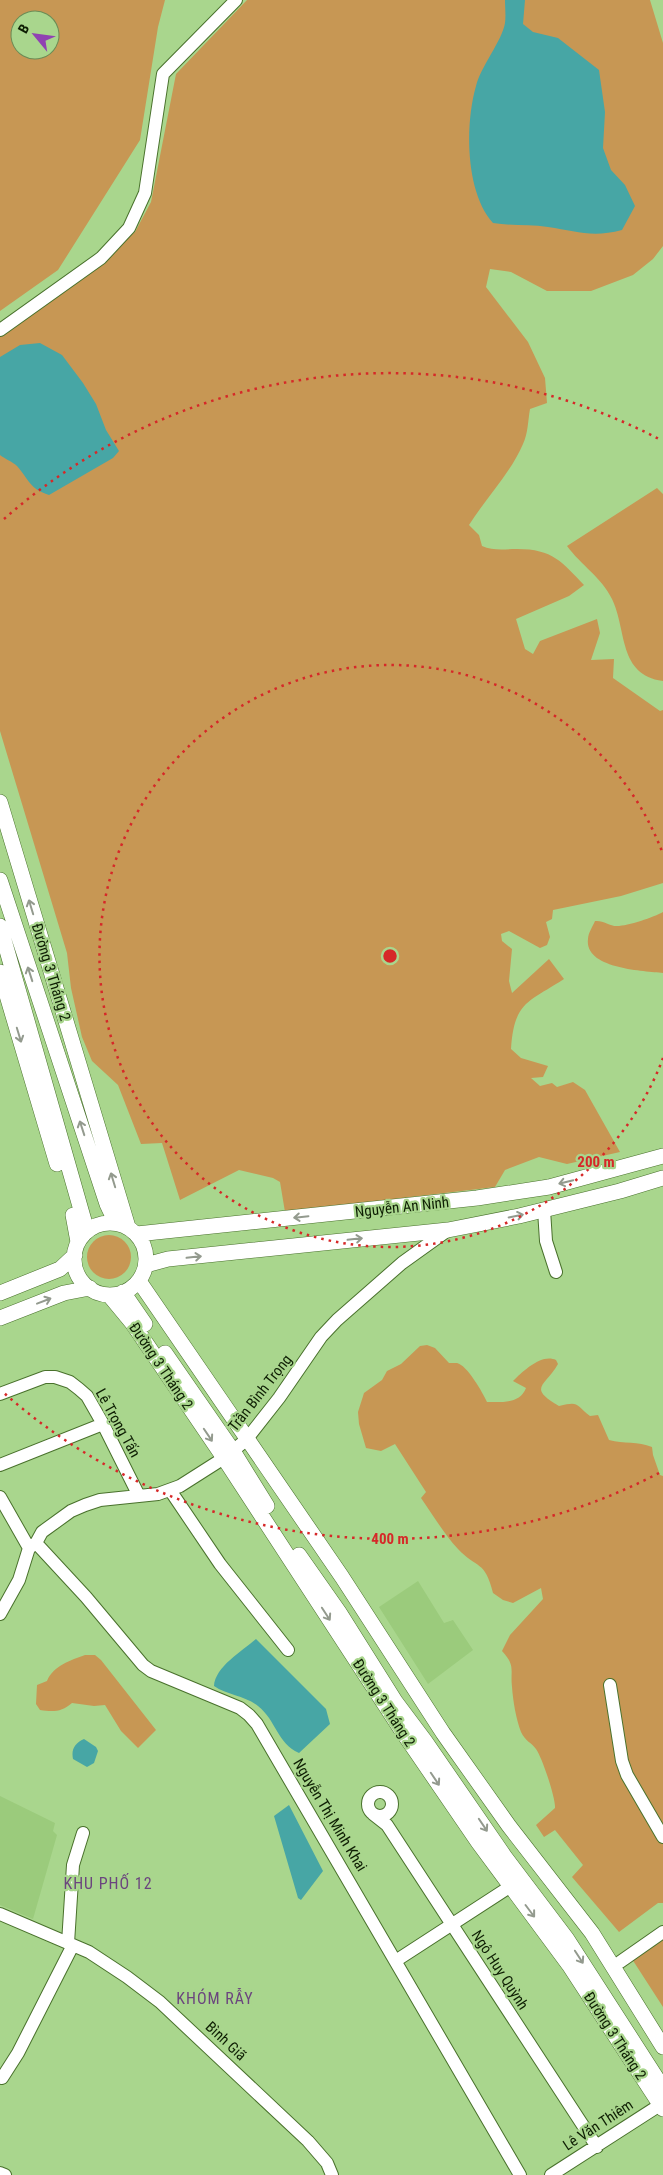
<svg xmlns="http://www.w3.org/2000/svg" width="663" height="2175" font-family="'Roboto Condensed',sans-serif">
<style>
.built{fill:#9bcb7c}
.green{fill:#c79754;fill-rule:evenodd}
.water{fill:#47a6a5}
.lines{fill:none;stroke-linecap:round;stroke-linejoin:round}
.minor-casing{stroke:#49712c;stroke-width:14}
.major-casing{stroke:#49712c;stroke-width:16}
.minor{stroke:#fff;stroke-width:12}
.major{stroke:#fff;stroke-width:15}
.oneway{stroke:#939a8e}
.ring{fill:none;stroke:#d62828;stroke-width:2.5;stroke-dasharray:2.5 5}
.labels{text-anchor:middle;stroke-width:4.5;stroke-linejoin:round;paint-order:stroke}
.street-label{font-size:15px;fill:#0e1e03;stroke:#a9d68d}
.neighbourhood-label{font-size:16px;letter-spacing:1px;fill:#6b457e;stroke:#a9d68d}
.centre{fill:#d62828;stroke:#a9d68d;stroke-width:2.5}
.ring-label{font-size:15px;text-anchor:middle;font-weight:bold;fill:#d62828;stroke:#a9d68d;stroke-width:4.5;stroke-linejoin:round;paint-order:stroke}
</style>
<rect width="100%" height="100%" fill="#a9d68d"/>
<path class="built" d="M418 1581 444 1623 453 1620 473 1650 428 1684 379 1607Z
M0 1796 55 1823 53 1831 57 1835 33 1919 0 1905Z"/>
<path class="green" d="M0 0H165L158 27 140 140 58 270 0 311ZM20 20H50V50H20Z
M247 0H650L663 43V246L653 259 633 275 591 291H547L511 272 490 269 486 287 528 342 545 378 547 403 530 409C528 420 528 434 523 444 510 474 486 498 469 525L479 535 482 546C493 551 505 549 517 549 553 549 562 562 584 585L569 596 516 619 525 649 533 654 540 641 597 619 600 633 591 660 614 659 613 678 660 711 663 710V883L621 896 553 910 552 919 546 922 550 937 547 945 540 948 509 931 501 934 502 941 512 949 509 981 512 993 549 959 564 979C529 1002 514 1001 511 1049L521 1058 548 1066 543 1077 531 1078 540 1086 552 1083 557 1087 573 1082 585 1090 620 1152 567 1164 539 1157 505 1170 495 1187 285 1212 280 1182 273 1178 239 1170 180 1200 162 1143 141 1144 118 1085 92 1061 82 1037 71 988 67 953 0 731V333L135 232 151 202 176 74Z
M657 488 663 494V681C618 675 627 630 612 599 602 578 581 565 567 546Z
M663 912V973C644 971 584 969 588 939 588 933 593 926 595 921 603 920 609 926 617 926 628 926 654 917 663 912Z
M87 1257a22 22 0 1 1 44 0a22 22 0 1 1-44 0Z
M427 1345 435 1348 449 1363C452 1363 455 1363 457 1363 467 1365 483 1393 487 1402 502 1402 520 1404 526 1388L513 1381C523 1371 542 1353 556 1360L558 1364C545 1387 527 1387 559 1406 579 1401 575 1404 590 1416L598 1415 609 1440C624 1444 638 1441 652 1447L653 1455 660 1475 663 1476V1903H658L619 1932 572 1877 583 1865 555 1830 544 1837 536 1825 555 1808C556 1799 542 1757 536 1749 532 1743 525 1741 521 1732 516 1719 513 1701 512 1687 510 1670 516 1666 502 1651L510 1635 543 1599 541 1588 513 1603 503 1600 493 1593C485 1560 477 1569 458 1549 444 1534 433 1515 421 1498L426 1492 395 1444 381 1451 366 1448 359 1424 358 1412 364 1393 382 1380 387 1371 401 1364 420 1346Z
M85 1655H95L101 1660 156 1730 138 1748 121 1731 105 1705 94 1706 72 1703C62 1712 53 1712 40 1710L36 1704 37 1685 47 1681C53 1666 71 1660 85 1655Z
M663 1933V2007L632 1959 636 1943Z"/>
<path class="water" d="M505 0H525L523 24 533 32 558 38 599 70 605 112 603 148 611 170 625 185 635 206 622 230C592 238 576 231 548 227 530 224 511 226 493 223 465 192 465 124 476 86 481 66 502 41 505 23 506 16 505 7 505 0Z
M40 343 62 355 83 383 96 404 106 430 119 451 113 458 49 495C30 489 29 480 17 466 13 462 5 459 0 455V357L20 345Z
M256 1639 326 1709 330 1724 299 1753C277 1743 276 1720 258 1706 246 1696 227 1695 214 1686 215 1667 242 1651 256 1639Z
M84 1739 96 1747 98 1751 94 1763 87 1767 73 1759C71 1749 75 1743 84 1739Z
M289 1805 323 1871 301 1900 298 1898 274 1816Z"/>
<g class="lines">
<defs>
<path id="minor" d="M0 330 101 258 129 228 145 193 163 74 236 0
M544 1210 546 1241 556 1272
M0 1394 45 1377H55L70 1382 79 1389 87 1396 103 1424 139 1496
M0 1465 103 1424
M170 1490 220 1564 288 1650
M0 1497 29 1548
M36 1543 86 1597 143 1665 151 1671 240 1708 249 1715 257 1724 520 2175
M0 1614 19 1580 29 1548 36 1543 42 1532 71 1511 85 1505 100 1500 158 1494 180 1486 224 1458 246 1440 279 1398 321 1337 337 1320 402 1263 448 1230
M610 1685 622 1761 627 1775 663 1837
M368 1804a12 12 0 1 1 24 0a12 12 0 1 1-24 0Z
M373 1814 387 1825 597 2147
M0 1914 89 1952 127 1977 160 2002 308 2141 327 2163 332 2175
M68 1943 73 1865 83 1833
M397 1960 511 1886
M620 1962 663 1932
M2 2078 18 2053 73 1945
M0 2173 5 2175
M551 2175 663 2103"/>
<path id="major" d="M0 802 128 1227
M0 880 107 1204 116 1223
M0 926 87 1231
M0 972 57 1164
M73 1215 78 1242
M74 1259a36 36 0 1 1 72 0a36 36 0 1 1-72 0Z
M137 1234 477 1198 549 1187 663 1156
M146 1265 168 1259 448 1230 519 1216 620 1191 663 1178
M139 1281 342 1577 443 1733 509 1826 592 1933 663 2047
M123 1292 145 1324
M0 1293 60 1269 75 1255
M109 1295 133 1324 224 1458 402 1731 478 1842 569 1965 663 2109
M0 1318 64 1293 90 1288
M165 1353 233 1451 267 1506
M299 1555 339 1612 395 1701 425 1741 505 1857 567 1939 663 2088"/>
</defs>
<use href="#minor" class="minor-casing"/>
<use href="#major" class="major-casing"/>
<use href="#minor" class="minor"/>
<use href="#major" class="major"/>
</g>
<defs><path id="oneway-shaft" d="M-6 0H5M1.5-3L5.5 0L1.5 3" fill="none" stroke-width="1.6" stroke-linecap="round" stroke-linejoin="round" transform="scale(1.25)"/></defs>
<g class="oneway">
<use href="#oneway-shaft" transform="translate(31 907) rotate(-107)"/>
<use href="#oneway-shaft" transform="translate(30 974) rotate(-108)"/>
<use href="#oneway-shaft" transform="translate(19 1035) rotate(73)"/>
<use href="#oneway-shaft" transform="translate(82 1128) rotate(-108)"/>
<use href="#oneway-shaft" transform="translate(113 1180) rotate(-107)"/>
<use href="#oneway-shaft" transform="translate(566 1182) rotate(166)"/>
<use href="#oneway-shaft" transform="translate(516 1216) rotate(-11)"/>
<use href="#oneway-shaft" transform="translate(301 1217) rotate(174)"/>
<use href="#oneway-shaft" transform="translate(355 1239) rotate(-6)"/>
<use href="#oneway-shaft" transform="translate(194 1257) rotate(-6)"/>
<use href="#oneway-shaft" transform="translate(44 1301) rotate(-21)"/>
<use href="#oneway-shaft" transform="translate(208 1435) rotate(56)"/>
<use href="#oneway-shaft" transform="translate(326 1614) rotate(57)"/>
<use href="#oneway-shaft" transform="translate(435 1779) rotate(56)"/>
<use href="#oneway-shaft" transform="translate(483 1825) rotate(56)"/>
<use href="#oneway-shaft" transform="translate(530 1911) rotate(53)"/>
<use href="#oneway-shaft" transform="translate(579 1957) rotate(57)"/>
</g>
<g class="ring">
<path d="M663 1058A291 291 0 1 1 663 854"/>
<path d="M659 1473A583 583 0 0 1 4 1393M4 519A583 583 0 0 1 659 439"/>
</g>
<g class="labels">
<g class="street-label">
<text transform="translate(51 972) rotate(73)" y="5">Đường 3 Tháng 2</text>
<text transform="translate(402 1207) rotate(-6)" y="5">Nguyễn An Ninh</text>
<text transform="translate(161 1366) rotate(56)" y="5">Đường 3 Tháng 2</text>
<text transform="translate(260 1393) rotate(-52)" y="5">Trần Bình Trọng</text>
<text transform="translate(118 1423) rotate(61)" y="5">Lê Trọng Tấn</text>
<text transform="translate(384 1703) rotate(57)" y="5">Đường 3 Tháng 2</text>
<text transform="translate(330 1815) rotate(59)" y="5">Nguyễn Thị Minh Khai</text>
<text transform="translate(500 1970) rotate(57)" y="5">Ngô Huy Quỳnh</text>
<text transform="translate(615 2036) rotate(57)" y="5">Đường 3 Tháng 2</text>
<text transform="translate(226 2041) rotate(43)" y="5">Bình Giã</text>
<text transform="translate(598 2125) rotate(-33)" y="5">Lê Văn Thiêm</text>
</g>
<g class="neighbourhood-label">
<text x="108" y="1889">KHU PHỐ 12</text>
<text x="215" y="2004">KHÓM RẪY</text>
</g>
</g>
<circle cx="390" cy="956" r="8" class="centre"/>
<g class="ring-label">
<text x="596" y="1167">200 m</text>
<text x="390" y="1544">400 m</text>
</g>
<g transform="translate(35 35) rotate(299)"><circle r="24" fill="#a9d68d" stroke="#6b8c56"/>
<path d="M0-4L9 19L0 12L-9 19Z" fill="#9042b2"/>
<text y="-8" font-size="14" font-weight="bold" text-anchor="middle" fill="#0e1e03">B</text>
</g>
</svg>
